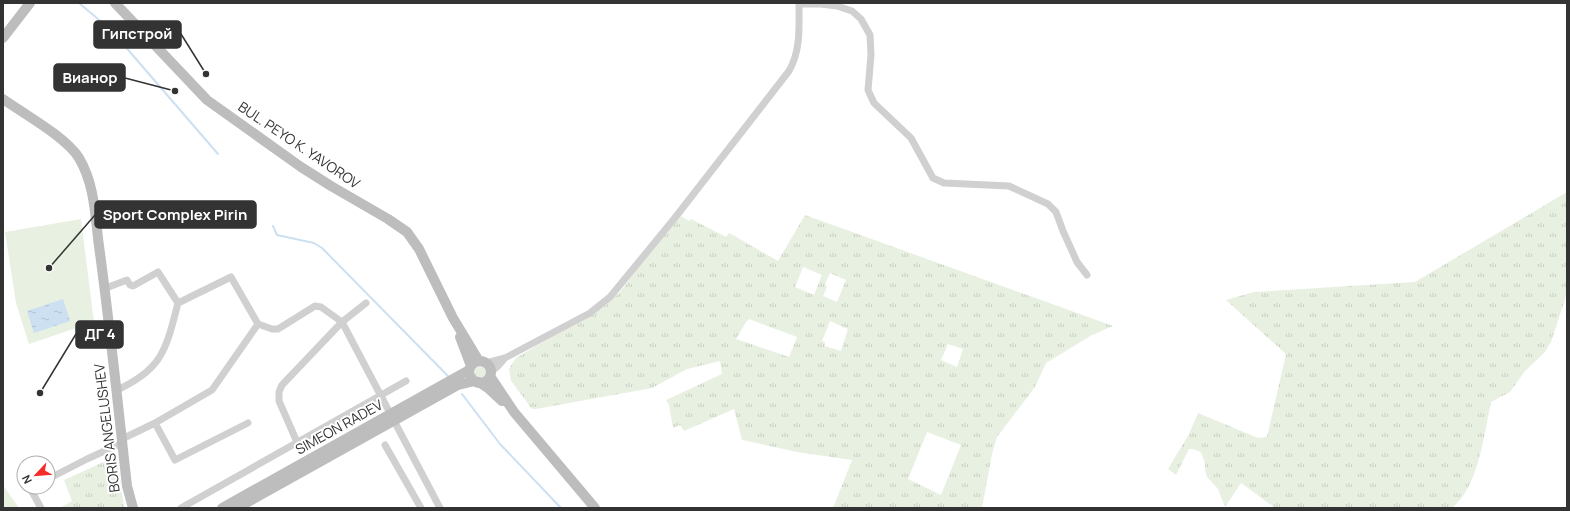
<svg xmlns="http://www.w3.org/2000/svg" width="1570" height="511" font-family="Manrope,sans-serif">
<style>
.grass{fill:url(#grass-tufts);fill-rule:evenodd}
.park{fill:#e8f0e1}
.water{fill:url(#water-ripples)}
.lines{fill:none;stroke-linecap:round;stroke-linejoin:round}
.stream{stroke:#cce0f1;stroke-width:2}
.street{stroke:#d0d0d0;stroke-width:7}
.secondary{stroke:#bdbdbd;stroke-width:10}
.labels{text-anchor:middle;stroke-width:4;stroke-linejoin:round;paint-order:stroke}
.street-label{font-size:14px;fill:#333;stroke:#fff}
.leader{fill:none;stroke:#333;stroke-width:1.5}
.callout-dot{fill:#333;stroke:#fff;stroke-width:1.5}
.callout{fill:#333;stroke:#333;stroke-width:1.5}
.callout-label{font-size:15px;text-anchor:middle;font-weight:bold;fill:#fff}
</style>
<defs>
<pattern id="grass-tufts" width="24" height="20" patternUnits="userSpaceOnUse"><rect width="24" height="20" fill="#e8f0e1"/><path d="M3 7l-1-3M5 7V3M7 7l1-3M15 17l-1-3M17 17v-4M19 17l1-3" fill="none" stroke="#c7cec2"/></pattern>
<pattern id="water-ripples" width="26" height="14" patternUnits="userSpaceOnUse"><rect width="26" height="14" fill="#cce0f1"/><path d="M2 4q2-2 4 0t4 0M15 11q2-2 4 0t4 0" fill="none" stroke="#b0c1cf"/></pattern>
</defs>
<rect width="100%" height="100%" fill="#fff"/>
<path class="grass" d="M1567 192V293L1551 342 1545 352 1525 371 1510 392 1491 402C1484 434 1479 486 1452 508H1275L1241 483 1225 507 1218 489 1207 477 1205 470V463L1201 452 1193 449H1189L1176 475 1168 469 1189 434 1198 413 1258 438 1267 437 1286 354 1226 300 1254 292 1415 282Z
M805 215 1113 326 1092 335 1046 363 1035 387 997 437 992 454 982 508H833L852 460 797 452 742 440 734 409 684 431 680 425 673 428 669 405 666 400 722 374 720 361 687 369 652 388 536 409H532L511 381 509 369 516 358 548 339 592 315 607 304 620 292 643 261 681 216 689 221 691 219 726 237 729 233 778 261ZM803 267 822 275 814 295 795 287ZM830 273 846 280 837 302 823 296 827 287 825 284ZM749 319 797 337 789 357 736 339 746 322ZM830 321 848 329 841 351 825 346V342L822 341ZM948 344 963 349 957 367 941 360ZM927 432 961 445 941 495 908 479Z
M472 372a8 8 0 1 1 16 0a8 8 0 1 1-16 0Z
M117 456 124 508H60L72 501 64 480Z"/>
<path class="park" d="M81 219 94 322 29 344 16 303 5 232Z
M3 485 19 508H3Z"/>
<path class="water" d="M63 299 70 321 34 333 27 311Z"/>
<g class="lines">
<path class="stream" d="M79 3 111 30 218 154
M273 226 277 235 314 243 322 248 448 376
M462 394 500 444 561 508"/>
<path class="street" d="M799 4H821L837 6 852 11 861 19 870 35 871 55 868 90 874 103 911 138 933 178 944 183 1009 186 1048 204 1056 212 1063 231 1077 262 1087 275
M106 288 127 280 130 285 133 286 158 272 178 303 231 277 258 324 272 329H278L315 306 321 307 342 322 440 508
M486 363 505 358 590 313 610 297 674 219 789 71C801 50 799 27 799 3
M491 372 498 366 505 358
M117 390C163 369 166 349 178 303
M155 423 175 460 248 423
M122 439 155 423 212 390 258 324
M297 442 279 401V392L282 385 342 322 366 303
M385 445 421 508
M48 479 87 459 122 443
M32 487 30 488 41 508
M181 508 406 381"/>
<path class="secondary" d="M115 3 207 100 301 167 331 186 388 219 407 232 419 249 453 318 479 361
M3 38 30 3
M3 99C24 114 66 137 79 158 95 185 95 216 99 246 110 326 118 406 127 486L133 508
M460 337 471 366
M469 372a11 11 0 1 1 22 0a11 11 0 1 1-22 0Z
M490 376 514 412 595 508
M479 382 488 388 502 401
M222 508 469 370
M237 508 458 385 475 381"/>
</g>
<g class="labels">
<g class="street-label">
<text transform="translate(299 145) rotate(34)" y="5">BUL. PEYO K. YAVOROV</text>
<text transform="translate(339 427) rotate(-29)" y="5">SIMEON RADEV</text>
<text transform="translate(107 428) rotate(-97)" y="5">BORIS ANGELUSHEV</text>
</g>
</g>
<path class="leader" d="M206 74L181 34M175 91L125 78M49 268L95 215M40 393L76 334"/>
<g class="callout-dot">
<circle cx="206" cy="74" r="4"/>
<circle cx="175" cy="91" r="4"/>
<circle cx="49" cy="268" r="4"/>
<circle cx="40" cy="393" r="4"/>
</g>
<g class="callout">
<rect x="94" y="21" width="87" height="27" rx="4"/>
<rect x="54" y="64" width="71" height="27" rx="4"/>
<rect x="95" y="201" width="161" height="27" rx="4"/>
<rect x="76" y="321" width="47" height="27" rx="4"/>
</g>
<g class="callout-label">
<text x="137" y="39">Гипстрой</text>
<text x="90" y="83">Вианор</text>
<text x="175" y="220">Sport Complex Pirin</text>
<text x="100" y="339">ДГ 4</text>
</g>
<rect width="1570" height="511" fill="none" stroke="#333333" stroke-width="8"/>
<g transform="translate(36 475) rotate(244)"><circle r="19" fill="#ffffff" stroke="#adadad"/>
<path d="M0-3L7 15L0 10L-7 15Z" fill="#f52c2a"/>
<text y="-6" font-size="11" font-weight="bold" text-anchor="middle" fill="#333333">N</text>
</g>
</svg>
